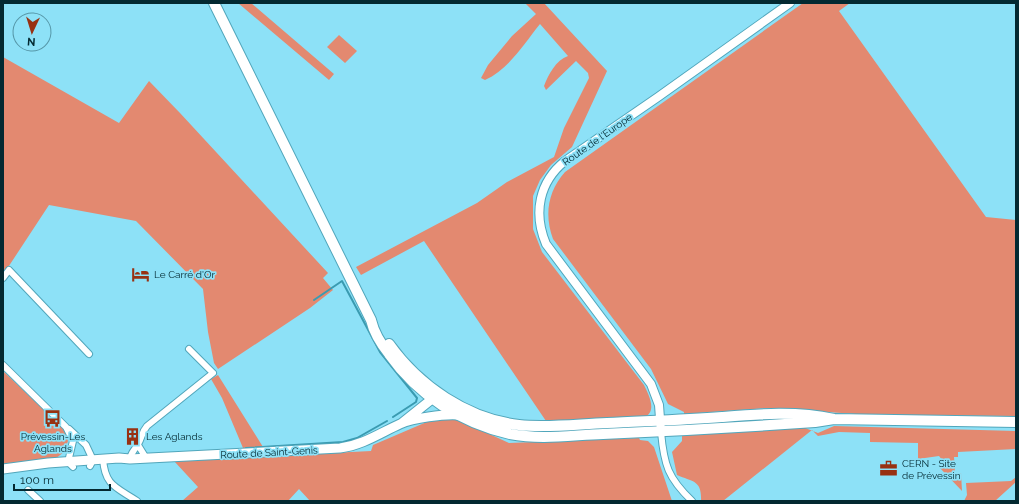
<svg xmlns="http://www.w3.org/2000/svg" width="1019" height="504" font-family="Raleway,sans-serif">
<style>
.green{fill:#e38970}
.lines{fill:none;stroke-linecap:round;stroke-linejoin:round}
.stream{stroke:#3a9bb1;stroke-width:2}
.minor-casing{stroke:#51a6bb;stroke-width:8}
.tertiary-casing{stroke:#51a6bb;stroke-width:10}
.secondary-casing{stroke:#51a6bb;stroke-width:11}
.primary-casing{stroke:#51a6bb;stroke-width:12}
.minor{stroke:#fff;stroke-width:6}
.tertiary{stroke:#fff;stroke-width:8}
.secondary{stroke:#fff;stroke-width:9}
.primary{stroke:#fff;stroke-width:10}
.labels{text-anchor:middle;stroke-width:3.5;stroke-linejoin:round;paint-order:stroke}
.street-label{font-size:10px;fill:#032931;stroke:#8de1f7}
.poi-label{font-size:10px;fill:#032931;stroke:#8de1f7;text-anchor:start}
</style>
<rect width="100%" height="100%" fill="#8de1f7"/>
<path class="green" d="M238 3H251L334 74 329 80Z
M525 3H544L607 71 572 147 551 165 540 180 533 196V229L542 252 644 385C649 395 657 411 645 417L546 421 424 241 361 275 356 267 477 203 507 182 554 157 564 128 589 78 588 73 576 61 546 90 544 86C548 75 556 60 568 56L540 24C524 44 509 69 485 80L481 78 488 65 512 36 536 14Z
M803 3H850L839 11 986 217 1016 220V416L871 415 768 408 684 414V412L668 404 651 369 553 239C544 215 548 191 565 172Z
M339 35 357 51 345 63 327 47Z
M3 57 119 123 149 81 180 113 328 273 323 278 333 290 310 308 218 369 214 363 208 332 203 289 136 221 49 205 3 275Z
M3 371 63 428 68 441 64 452 55 459 3 465Z
M218 375 263 447 243 448 222 398 211 379Z
M449 419 459 420 509 443 639 438 640 440 648 441 654 447 672 501H310L299 489 288 501H182L198 487 174 461 371 451 373 445 429 421Z
M800 426 818 433 834 426 1016 431V449L958 452V457H954L955 473H961L962 491 939 467 946 465 939 456 918 459V443L870 442V433L839 432 818 436 812 430 723 501H701C702 480 693 482 677 475L672 452 682 441V435Z
M1016 477V482L995 501H964L967 495 966 483 1011 481Z"/>
<g class="lines">
<path class="stream" d="M314 300 342 281 380 352 417 398 416 402 393 417
M246 448 343 442 357 438 387 421"/>
<defs>
<path id="minor" d="M3 278 9 270 89 354
M3 365 66 427 73 441 68 462 73 467
M69 429 86 445 93 460 90 466
M661 432C664 465 668 478 692 501
M138 445 146 458
M103 459C105 486 116 487 137 501
M130 459C131 452 135 450 138 444 142 438 141 433 147 426L213 373 189 349
M28 490 40 501"/>
<path id="tertiary" d="M661 432 659 405 651 384 546 244C533 213 539 182 565 161L658 97 790 3"/>
<path id="secondary" d="M402 423 432 399
M3 469 48 463 119 458 130 459 340 448C363 445 380 433 400 424 413 418 444 414 458 415"/>
<path id="primary" d="M214 3 371 320C374 333 381 344 389 354 418 395 461 423 510 434 541 440 572 435 603 434 674 431 744 427 815 422L834 419
M389 344C419 386 467 419 519 425 548 428 578 424 607 423 646 421 684 420 722 417 760 414 797 411 834 419L1016 422"/>
</defs>
<use href="#minor" class="minor-casing"/>
<use href="#tertiary" class="tertiary-casing"/>
<use href="#secondary" class="secondary-casing"/>
<use href="#primary" class="primary-casing"/>
<use href="#minor" class="minor"/>
<use href="#tertiary" class="tertiary"/>
<use href="#secondary" class="secondary"/>
<use href="#primary" class="primary"/>
</g>
<defs>
<symbol id="hotel-bare" viewBox="-9 -9 18 18"><path d="M-6-4.5h1.5V1H6V5H4.5V3h-9V5H-6ZM-4 0a1.8 1.8 0 1 1 3.6 0ZM.5 0V-2.5h3Q6-2.5 6 0Z" fill="#983112" stroke="#8de1f7" stroke-width="2.5" paint-order="stroke"/></symbol>
<symbol id="bus-bare" viewBox="-9 -9 18 18"><path d="M-5-6H5V4H4V6H2V4H-2V6H-4V4H-5ZM-3.5-4V0h7V-4ZM-3.5 1.2v1.5H-2V1.2ZM2 1.2v1.5H3.5V1.2Z" fill="#983112" stroke="#8de1f7" stroke-width="2.5" paint-order="stroke"/></symbol>
<symbol id="building-bare" viewBox="-9 -9 18 18"><path d="M-4-6H4V6H1V3H-1V6H-4ZM-2.5-4.3h1.7v1.8h-1.7ZM.8-4.3h1.7v1.8H.8ZM-2.5-1h1.7V.8h-1.7ZM.8-1h1.7V.8H.8Z" fill="#983112" stroke="#8de1f7" stroke-width="2.5" paint-order="stroke"/></symbol>
<symbol id="office-bare" viewBox="-9 -9 18 18"><path d="M-6-3h4V-5.5h4V-3h4V5H-6ZM-1-4.5V-3h2v-1.5ZM-6 0V1H6V0Z" fill="#983112" stroke="#8de1f7" stroke-width="2.5" paint-order="stroke"/></symbol>
</defs>
<g fill-rule="evenodd">
<use href="#hotel-bare" x="128" y="262" width="25" height="25"/>
<use href="#bus-bare" x="40" y="406" width="25" height="25"/>
<use href="#building-bare" x="120" y="424" width="25" height="25"/>
<use href="#office-bare" x="876" y="456" width="25" height="25"/>
</g>
<g class="labels">
<g class="street-label">
<text transform="translate(597 139) rotate(-35)" y="4">Route de l'Europe</text>
<text transform="translate(269 452) rotate(-3)" y="4">Route de Saint-Genis</text>
</g>
<g class="poi-label">
<text x="154" y="278">Le Carré d'Or</text>
<text x="53" y="440" text-anchor="middle">Prévessin-Les<tspan x="53" dy="12">Aglands</tspan></text>
<text x="146" y="440">Les Aglands</text>
<text x="902" y="467">CERN - Site<tspan x="902" dy="12">de Prévessin</tspan></text>
</g>
</g>
<rect width="1019" height="504" fill="none" stroke="#032931" stroke-width="8"/>
<g transform="translate(32 32) rotate(184)"><circle r="19" fill="#8de1f7" stroke="#5697a8"/>
<path d="M0-3L7 15L0 10L-7 15Z" fill="#983112"/>
<text y="-6" font-size="11" font-weight="bold" text-anchor="middle" fill="#032931">N</text>
</g>
<path d="M14 484v6h96v-6" fill="none" stroke="#032931" stroke-width="2"/>
<text x="20" y="484" font-size="12" fill="#032931" stroke="#8de1f7" stroke-width="3" paint-order="stroke">100 m</text>
</svg>
